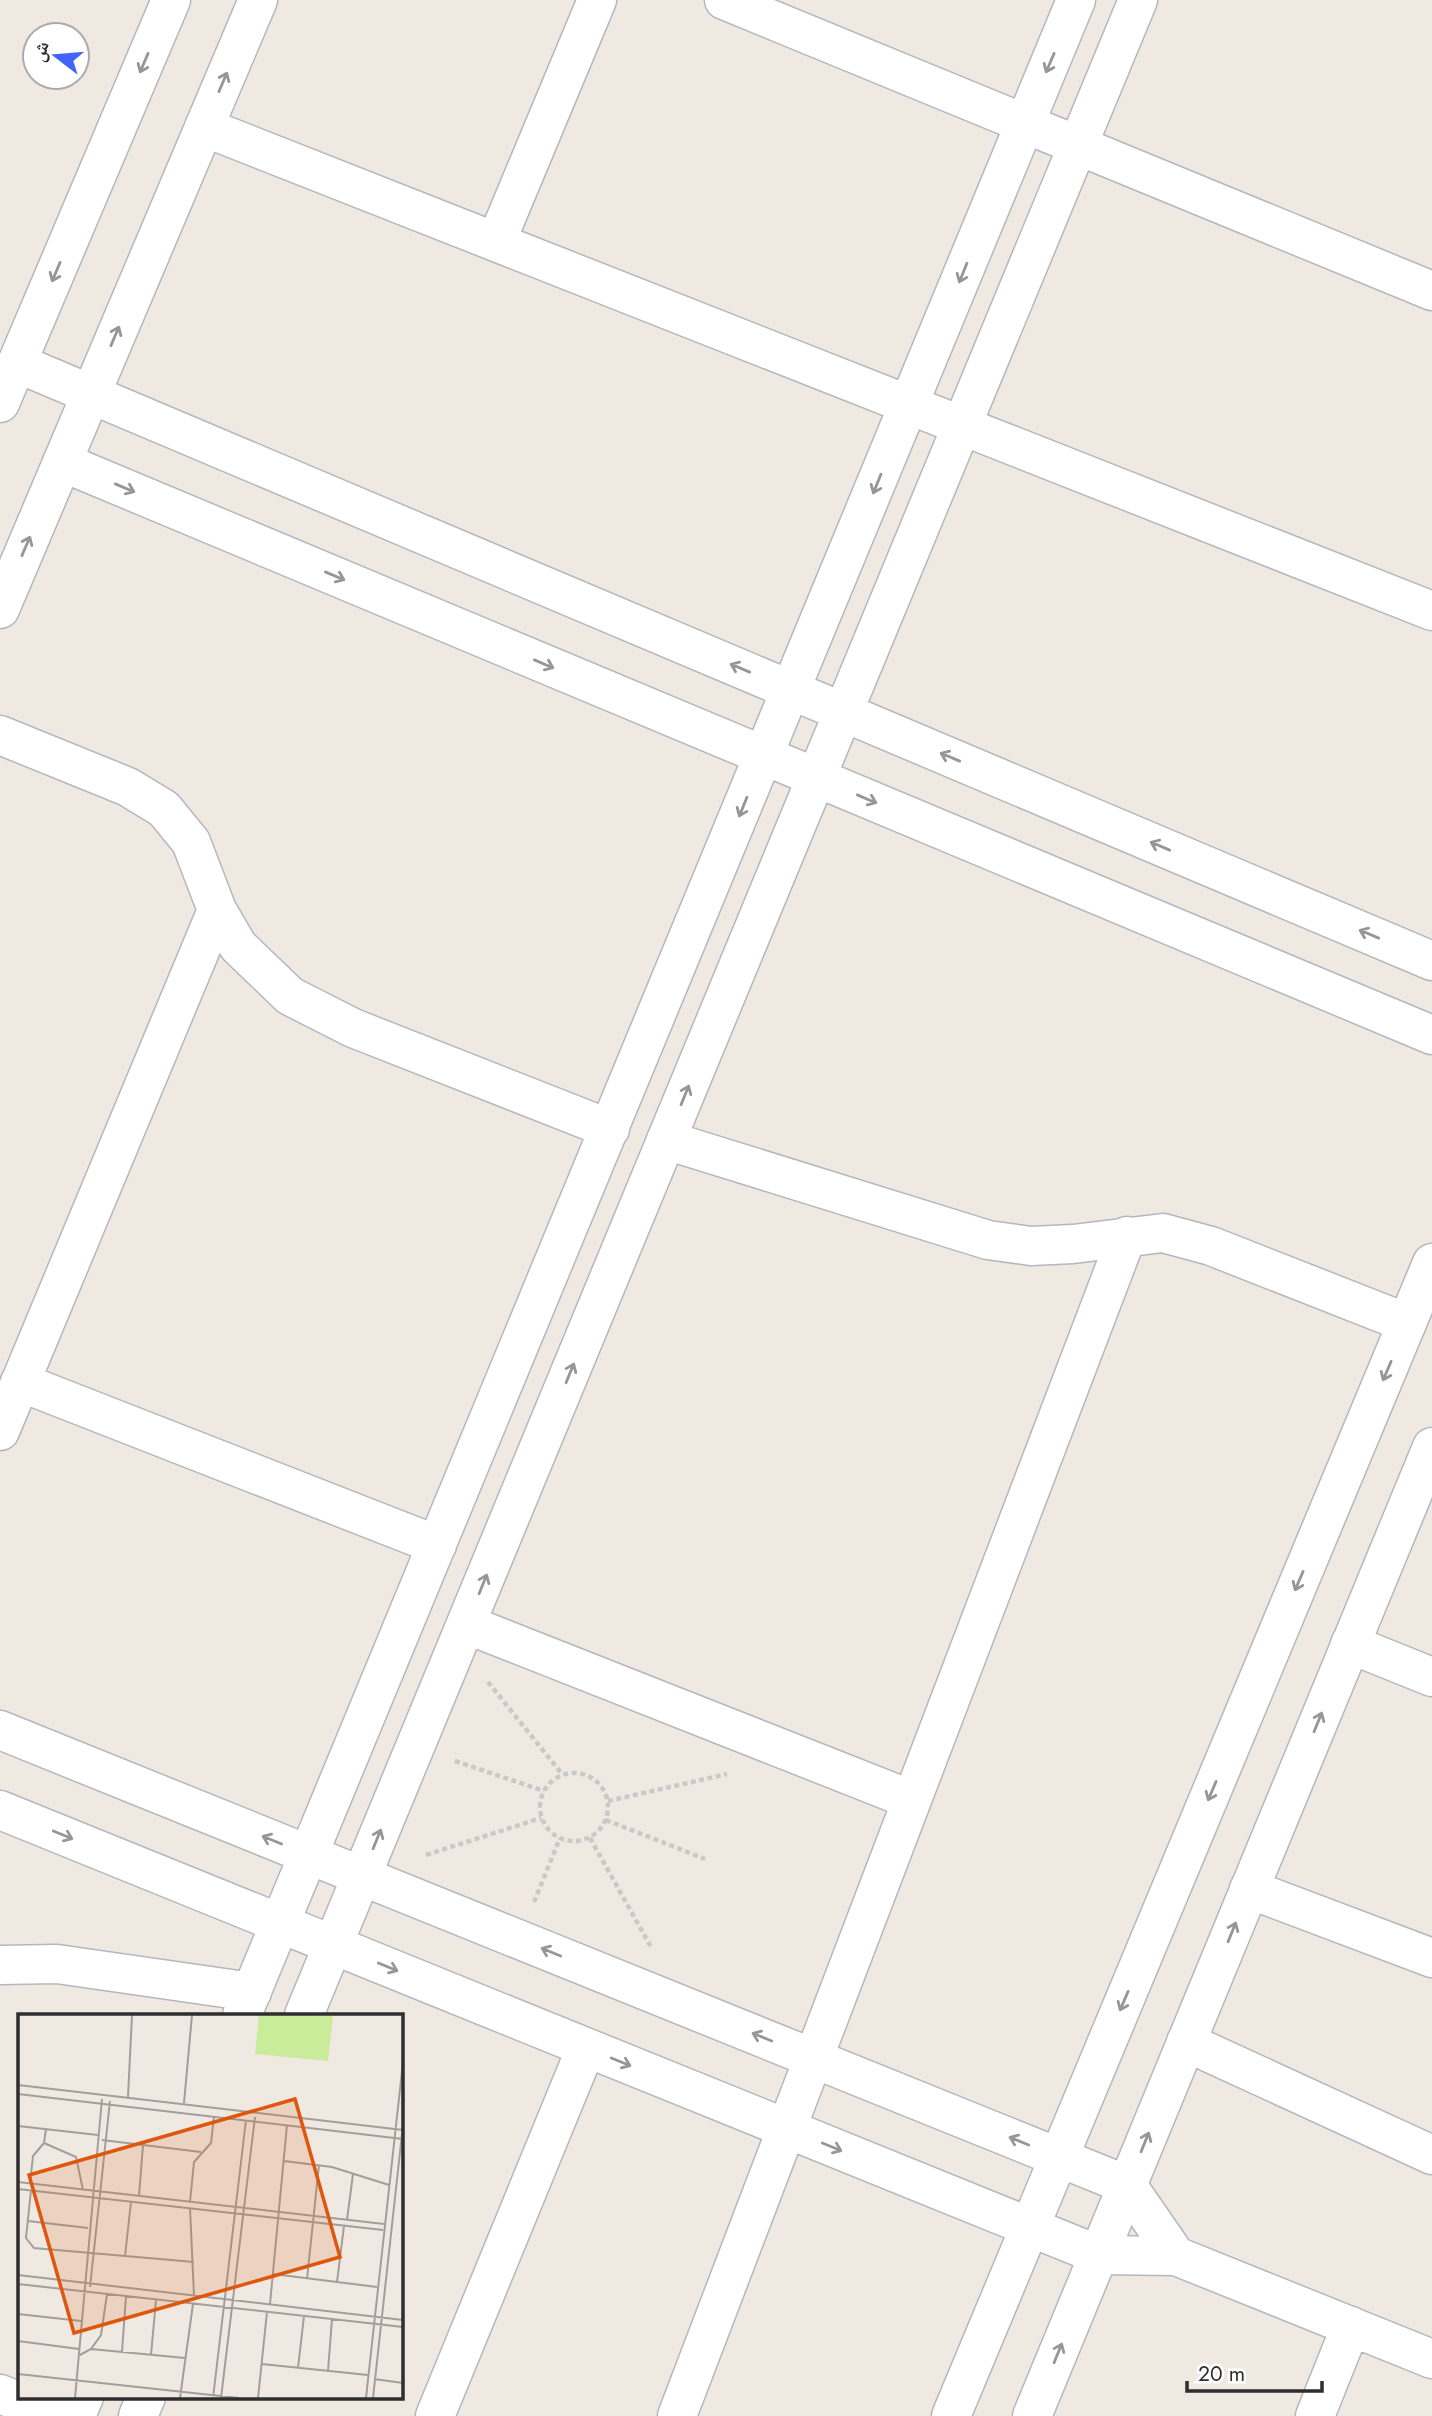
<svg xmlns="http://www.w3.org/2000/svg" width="1432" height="2416" font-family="Jost,'Noto Naskh Arabic',sans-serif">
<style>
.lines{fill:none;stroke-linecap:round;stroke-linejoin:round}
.street-casing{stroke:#b4b7c1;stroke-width:41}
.secondary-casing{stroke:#b4b7c1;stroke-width:41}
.path{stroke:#c9c9c9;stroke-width:4.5;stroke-dasharray:5 3.5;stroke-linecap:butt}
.street{stroke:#fff;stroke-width:38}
.secondary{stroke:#fff;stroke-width:38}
.oneway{stroke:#969696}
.inset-road{fill:none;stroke:#a29e99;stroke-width:2}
.view{fill:#df570e;fill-opacity:0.15;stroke:#df570e;stroke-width:3.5}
.inset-edge{fill:none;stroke:#2e2e2e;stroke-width:3.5}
</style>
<rect width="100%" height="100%" fill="#efe9e1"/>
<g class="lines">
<defs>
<path id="street" d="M724 0 1432 291
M204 127 1432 611
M496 242 597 0
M17 363 1432 961
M0 403 171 0
M62 462 1432 1035
M0 609 258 0
M0 735 128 787 164 809 191 842 217 910 238 946 290 996 353 1028 610 1129
M666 1140 988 1240 1031 1246 1073 1244 1163 1233 1211 1246 1407 1323
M20 1382 437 1545
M0 1431 217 910
M466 1624 912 1800
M1350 1644 1432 1677
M0 1730 1127 2185 1176 2256
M0 1810 1099 2255 1176 2256 1432 2359
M1249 1889 1432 1958
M0 1965 57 1964 252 1992
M242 2015 1076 0
M304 2015 1138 0
M1186 2042 1432 2155
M0 2394 55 2416
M76 2416 84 2397
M138 2416 146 2397
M435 2416 586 2048
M677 2416 1127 1236
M1315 2416 1351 2326"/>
<path id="secondary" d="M951 2416 1432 1263
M1032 2416 1432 1447"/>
</defs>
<use href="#street" class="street-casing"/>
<use href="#secondary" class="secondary-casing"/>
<path class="path" d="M488 1682 562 1774
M455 1761 544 1791
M540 1807a34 34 0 1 1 68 0a34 34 0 1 1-68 0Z
M608 1801 727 1774
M606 1820 705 1859
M590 1838 651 1947
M426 1855 541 1818
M534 1902 560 1838"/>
<use href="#street" class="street"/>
<use href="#secondary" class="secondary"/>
</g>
<defs><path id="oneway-shaft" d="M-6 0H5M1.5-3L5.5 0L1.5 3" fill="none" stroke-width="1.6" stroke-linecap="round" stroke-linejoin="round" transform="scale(1.75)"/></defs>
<g class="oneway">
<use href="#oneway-shaft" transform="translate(144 63) rotate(113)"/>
<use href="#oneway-shaft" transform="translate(1050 63) rotate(113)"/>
<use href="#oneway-shaft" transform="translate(223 82) rotate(-67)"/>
<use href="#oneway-shaft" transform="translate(56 272) rotate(113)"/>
<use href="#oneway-shaft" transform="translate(963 273) rotate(112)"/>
<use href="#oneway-shaft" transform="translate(115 336) rotate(-67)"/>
<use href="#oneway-shaft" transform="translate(877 484) rotate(112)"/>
<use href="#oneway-shaft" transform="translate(125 488) rotate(23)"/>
<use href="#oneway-shaft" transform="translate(26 546) rotate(-67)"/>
<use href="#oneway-shaft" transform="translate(335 576) rotate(23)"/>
<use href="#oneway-shaft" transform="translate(544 664) rotate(23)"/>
<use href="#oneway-shaft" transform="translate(740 668) rotate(-157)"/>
<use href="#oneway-shaft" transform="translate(950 757) rotate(-157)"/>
<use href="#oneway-shaft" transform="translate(867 799) rotate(23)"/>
<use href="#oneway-shaft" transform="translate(743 807) rotate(112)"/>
<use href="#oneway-shaft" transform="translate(1160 846) rotate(-157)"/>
<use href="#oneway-shaft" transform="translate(1369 934) rotate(-157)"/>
<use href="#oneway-shaft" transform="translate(685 1095) rotate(-68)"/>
<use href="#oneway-shaft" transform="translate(1387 1371) rotate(113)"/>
<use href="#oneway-shaft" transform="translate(570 1373) rotate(-68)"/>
<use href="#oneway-shaft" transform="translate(1299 1581) rotate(113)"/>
<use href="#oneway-shaft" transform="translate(483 1584) rotate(-68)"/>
<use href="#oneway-shaft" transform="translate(1318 1722) rotate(-68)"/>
<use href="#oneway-shaft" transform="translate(1212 1791) rotate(113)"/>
<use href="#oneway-shaft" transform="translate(63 1835) rotate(22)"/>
<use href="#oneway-shaft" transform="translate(377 1839) rotate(-68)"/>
<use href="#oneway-shaft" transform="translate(272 1840) rotate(-158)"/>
<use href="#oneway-shaft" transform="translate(1232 1932) rotate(-68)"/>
<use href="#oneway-shaft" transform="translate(551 1952) rotate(-158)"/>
<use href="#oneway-shaft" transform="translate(388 1967) rotate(22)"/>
<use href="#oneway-shaft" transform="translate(1124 2001) rotate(113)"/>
<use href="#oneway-shaft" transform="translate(762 2037) rotate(-158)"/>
<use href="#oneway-shaft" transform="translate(621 2062) rotate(22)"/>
<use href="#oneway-shaft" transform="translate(1019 2141) rotate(-158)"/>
<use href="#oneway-shaft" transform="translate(1145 2142) rotate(-68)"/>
<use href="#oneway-shaft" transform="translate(832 2147) rotate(22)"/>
<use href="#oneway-shaft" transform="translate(1058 2353) rotate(-68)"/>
</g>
<g transform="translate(18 2014)">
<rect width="385" height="385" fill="#efe9e1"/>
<path d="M241 1 315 2 310 47 237 40Z" fill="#c9ec9a"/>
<path class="inset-road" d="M0 71 385 116M0 80 385 125M110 83 114 1M166 89 174 1M0 112 80 121M84 126 183 138M26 129 58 143 65 176M266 147 314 153 371 171M0 168 366 210M12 170 15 142 26 129 28 115M0 175 365 216M13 176 8 224 16 234 176 248M121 182 125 131M172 188 176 148 193 129 196 103M172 194 176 282M329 206 335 160M10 207 70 214M107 242 113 188M255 260 359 273M0 261 385 306M289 265 301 151M319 268 326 212M0 270 385 313M72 273 92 87M252 290 269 111M0 300 63 307M0 327 61 335M73 335 167 344M104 338 108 282M133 341 138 286M60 342 73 335 83 321 89 280M244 350 350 361M280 354 286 302M310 357 314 305M0 360 221 384M356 365 385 369M57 384 84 85M162 384 175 290M195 384 228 106M203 384 237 103M240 384 249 298M348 384 385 48M355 384 384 120"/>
<path class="view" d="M277 85 322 243 56 319 11 161Z"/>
<rect width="385" height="385" class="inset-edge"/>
</g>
<g transform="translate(56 56) rotate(286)"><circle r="33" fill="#ffffff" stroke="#ababab" stroke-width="2"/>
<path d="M0-5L12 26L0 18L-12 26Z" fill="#4264fb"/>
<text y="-10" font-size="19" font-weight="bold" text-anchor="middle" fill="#2e2e2e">ش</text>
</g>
<path d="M1187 2381v10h135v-10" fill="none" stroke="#2e2e2e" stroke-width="3.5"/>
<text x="1198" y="2381" font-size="21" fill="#2e2e2e" stroke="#ffffff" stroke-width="5" paint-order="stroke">20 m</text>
</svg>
